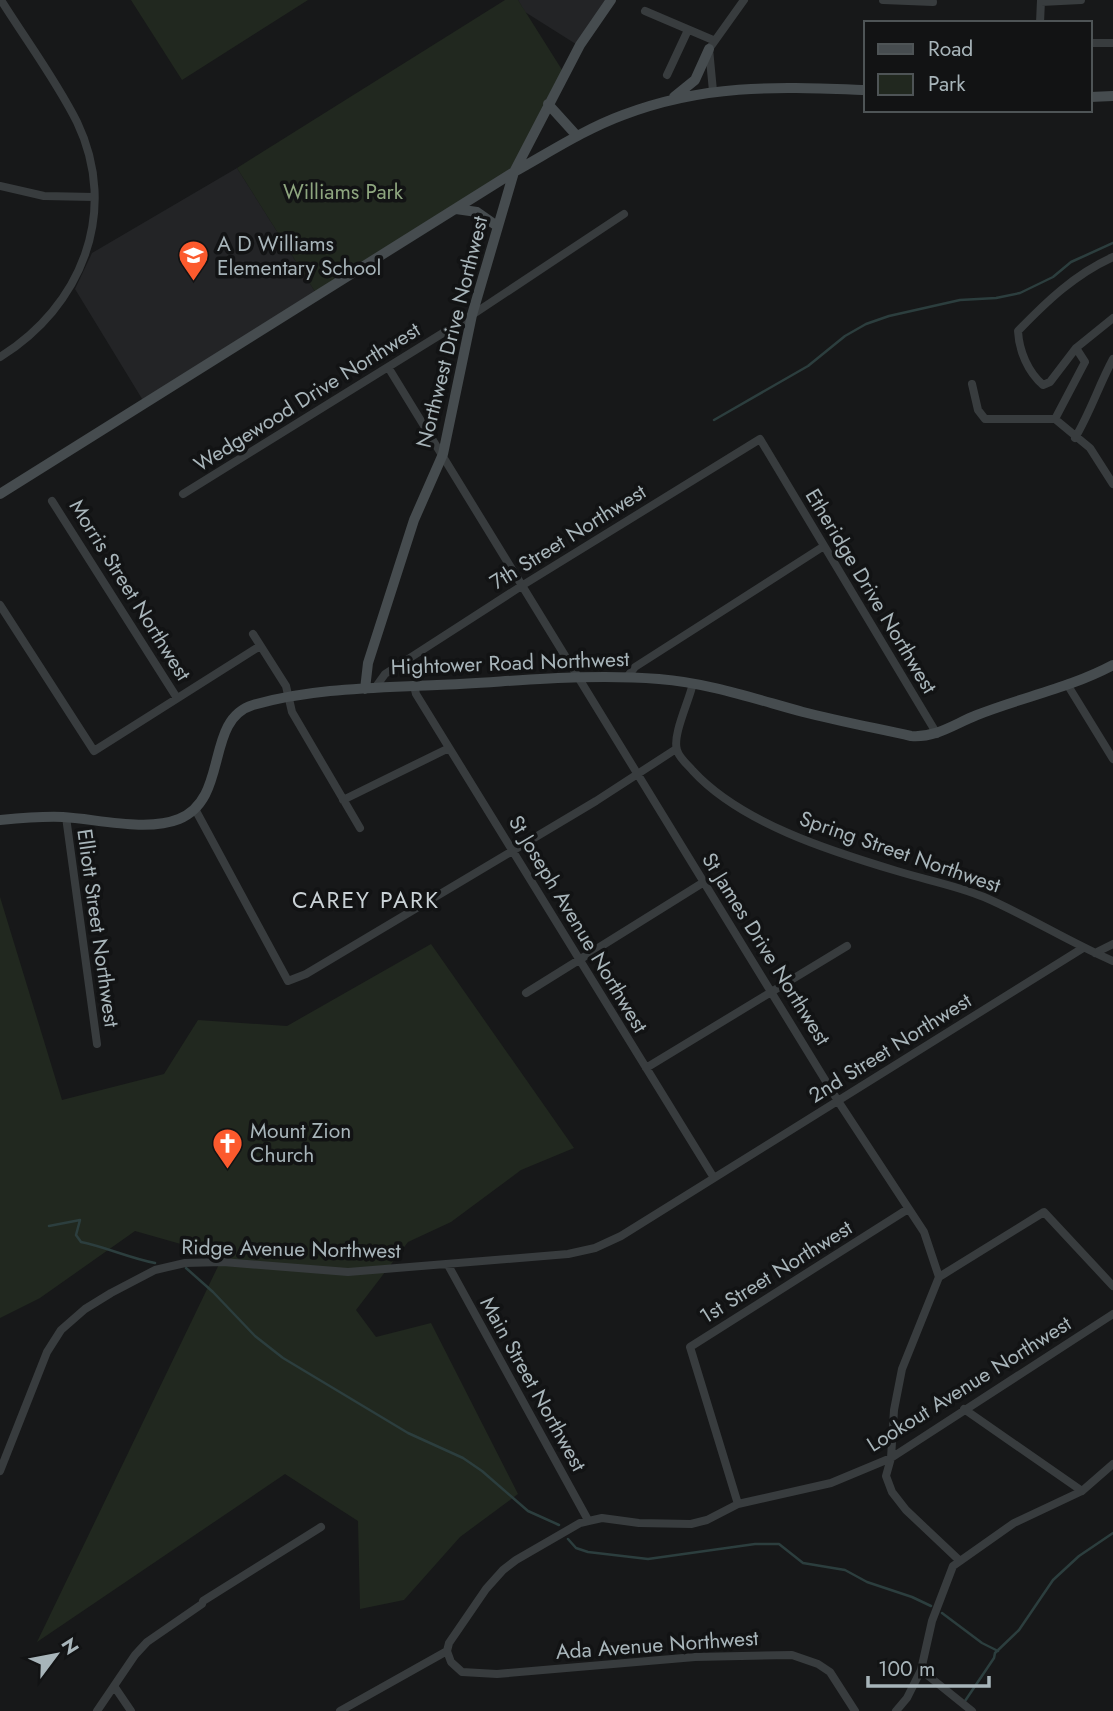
<svg xmlns="http://www.w3.org/2000/svg" width="1113" height="1711" font-family="Jost,sans-serif">
<style>
.built{fill:#232426}
.green{fill:#21281f}
.lines{fill:none;stroke-linecap:round;stroke-linejoin:round}
.stream{stroke:#2c3e3e;stroke-width:2.5}
.street{stroke:#383c3e;stroke-width:8}
.secondary{stroke:#464c4f;stroke-width:10}
.labels{text-anchor:middle;stroke-width:7;stroke-linejoin:round;paint-order:stroke}
.park-label{font-size:21px;fill:#8ea67f;stroke:#121314}
.poi-label{font-size:21px;fill:#a8b5ba;stroke:#121314;text-anchor:start}
.street-label{font-size:21px;fill:#a8b5ba;stroke:#121314}
.neighbourhood-label{font-size:23px;letter-spacing:2px;fill:#cad2d6;stroke:#121314}
</style>
<rect width="100%" height="100%" fill="#171819"/>
<path class="built" d="M518 0H611L579 46 525 12Z
M237 168 319 298 147 407 75 289 92 253Z"/>
<path class="green" d="M131 0H308L182 80Z
M505 0H518L564 73 515 170 319 298 237 168Z
M0 897 62 1100 164 1074 198 1020 287 1026 431 944 574 1148 521 1170 451 1222 408 1242 356 1310 376 1337 431 1323 518 1494 460 1537 404 1600 360 1609 358 1521 285 1474 37 1642 223 1256 135 1231 40 1298 0 1318Z"/>
<g class="lines">
<path class="stream" d="M714 420 808 366 845 336 866 324 889 316 960 300 996 298 1020 293 1053 277 1071 262 1113 243
M49 1226 80 1220 76 1235 81 1242C106 1247 129 1258 155 1263
M186 1268 213 1292 255 1336 283 1358 408 1433 463 1458 482 1471 528 1511 559 1525
M568 1539 576 1548 588 1552 648 1559 755 1544H779L803 1563 845 1570 867 1582 912 1597 931 1606
M942 1613 982 1643 998 1651
M965 1701 994 1658 995 1653 1019 1630 1053 1580 1079 1556 1113 1533"/>
<path class="street" d="M883 0 933 2
M1041 2 1081 0
M645 11 713 40
M1040 23 1041 0
M1090 43H1113
M667 75 688 30
M713 91 709 49 744 0
M0 186 44 196 94 197
M1076 348 1050 382 1043 385C1028 372 1019 351 1018 331 1046 302 1075 274 1113 257
M0 357C81 307 120 212 77 122 56 80 26 40 1 0
M388 367 838 1101 924 1232 939 1277 902 1369 894 1410 891 1458 886 1476 892 1492 906 1510 960 1561
M972 384 978 410 985 419H1055L1090 448 1113 484
M1055 419 1085 362 1076 348 1113 318
M1075 438C1090 413 1099 385 1113 359
M183 494 472 315 624 214
M52 501 177 698
M0 605 94 751 260 646
M253 634 286 686 292 712 360 828
M627 677 635 667 824 546
M693 683C690 699 672 735 677 750 679 758 688 765 693 771 741 823 830 851 897 871 926 880 955 885 984 897 1028 916 1069 942 1113 961
M1067 684 1113 759
M414 686 416 694 714 1178
M375 688 385 674 523 585 760 439 937 734
M343 800 449 748
M195 809 288 981 306 974 596 801 676 749
M66 817 97 1044
M1095 953 1113 944
M526 993 704 882
M646 1068 847 946
M448 1265 588 1520
M939 1277 1044 1212 1113 1286
M964 1409 1082 1491
M0 1471 47 1352 61 1330 85 1309 111 1293 155 1270 185 1263 223 1262 348 1272 568 1254 595 1248 621 1236 1083 948
M738 1504 690 1347 908 1209
M447 1651 449 1643 486 1589 503 1570 516 1560 580 1523 602 1518 639 1523 691 1524 707 1520 738 1504 831 1483 891 1458 1113 1314
M447 1651 451 1662 462 1672 497 1674 695 1657 792 1655 818 1664 830 1672 855 1711
M921 1670 972 1711
M114 1686 131 1711
M97 1711 135 1655 147 1642 202 1604 203 1601 321 1527
M340 1711 447 1651
M896 1711 907 1698 921 1670 932 1621 953 1566 1014 1523 1082 1491 1113 1464"/>
<path class="secondary" d="M674 97 695 80 709 49
M1090 97 1113 96
M548 104 577 136
M456 209 477 212 497 226
M0 494 514 172C550 152 585 129 623 115 707 83 779 87 866 90
M365 689 368 663 414 520 443 454 472 315 514 172 580 45 611 0
M0 820C21 818 42 816 63 817 97 819 147 832 179 819 230 798 204 720 253 705 312 688 376 688 437 685 511 682 584 673 659 679 709 683 755 699 803 712 838 721 875 728 911 736 936 738 954 724 977 715 1022 697 1070 688 1113 665"/>
</g>
<defs>
<symbol id="school-pin" viewBox="-11 -11 22 30"><path d="M0 17L-7.5 6A9.5 9.5 0 1 1 7.5 6Z" fill="#fc5a2d" stroke="#121314"/><path d="M0-5L7-2L0 1L-7-2ZM-4 1L0 2.5L4 1V4Q0 6-4 4Z" fill="#fff"/></symbol>
<symbol id="church-pin" viewBox="-11 -11 22 30"><path d="M0 17L-7.5 6A9.5 9.5 0 1 1 7.5 6Z" fill="#fc5a2d" stroke="#121314"/><path d="M-1.2-6h2.4v3.5h3.3v2.4h-3.3V6h-2.4V-.1h-3.3v-2.4h3.3Z" fill="#fff"/></symbol>
</defs>
<g fill-rule="evenodd">
<use href="#school-pin" x="176" y="238" width="35" height="47"/>
<use href="#church-pin" x="210" y="1126" width="35" height="47"/>
</g>
<g class="labels">
<g class="park-label">
<text x="343" y="199">Williams Park</text>
</g>
<g class="poi-label">
<text x="217" y="251">A D Williams<tspan x="217" dy="24">Elementary School</tspan></text>
<text x="250" y="1138">Mount Zion<tspan x="250" dy="24">Church</tspan></text>
</g>
<g class="street-label">
<text transform="translate(452 332) rotate(-76)" y="7">Northwest Drive Northwest</text>
<text transform="translate(307 397) rotate(-32)" y="7">Wedgewood Drive Northwest</text>
<text transform="translate(568 537) rotate(-32)" y="7">7th Street Northwest</text>
<text transform="translate(130 590) rotate(58)" y="7">Morris Street Northwest</text>
<text transform="translate(871 591) rotate(59)" y="7">Etheridge Drive Northwest</text>
<text transform="translate(510 663) rotate(-2)" y="7">Hightower Road Northwest</text>
<text transform="translate(900 852) rotate(19)" y="7">Spring Street Northwest</text>
<text transform="translate(578 924) rotate(59)" y="7">St Joseph Avenue Northwest</text>
<text transform="translate(98 928) rotate(82)" y="7">Elliott Street Northwest</text>
<text transform="translate(766 949) rotate(58)" y="7">St James Drive Northwest</text>
<text transform="translate(890 1048) rotate(-32)" y="7">2nd Street Northwest</text>
<text transform="translate(291 1249) rotate(1)" y="7">Ridge Avenue Northwest</text>
<text transform="translate(776 1272) rotate(-32)" y="7">1st Street Northwest</text>
<text transform="translate(533 1384) rotate(61)" y="7">Main Street Northwest</text>
<text transform="translate(969 1384) rotate(-32)" y="7">Lookout Avenue Northwest</text>
<text transform="translate(657 1645) rotate(-4)" y="7">Ada Avenue Northwest</text>
</g>
<g class="neighbourhood-label">
<text x="366" y="908">CAREY PARK</text>
</g>
</g>
<rect x="864" y="21" width="228" height="91" fill="#121314" stroke="#4e5456" stroke-width="2"/>
<rect x="878" y="44" width="35" height="10" fill="#464c4f" stroke="#4e5456" stroke-width="2"/>
<text x="928" y="56" font-size="21" fill="#a8b5ba">Road</text>
<rect x="878" y="74" width="35" height="21" fill="#21281f" stroke="#4e5456" stroke-width="2"/>
<text x="928" y="91" font-size="21" fill="#a8b5ba">Park</text>
<g transform="translate(56 1655) rotate(58)" stroke="#121314" stroke-width="5" paint-order="stroke">
<path d="M0-5L12 26L0 18L-12 26Z" fill="#a8b5ba"/>
<text y="-10" font-size="19" font-weight="bold" text-anchor="middle" fill="#a8b5ba">N</text>
</g>
<path d="M868 1676v10h121v-10" fill="none" stroke="#a8b5ba" stroke-width="3.5"/>
<text x="878" y="1676" font-size="21" fill="#a8b5ba" stroke="#121314" stroke-width="5" paint-order="stroke">100 m</text>
</svg>
